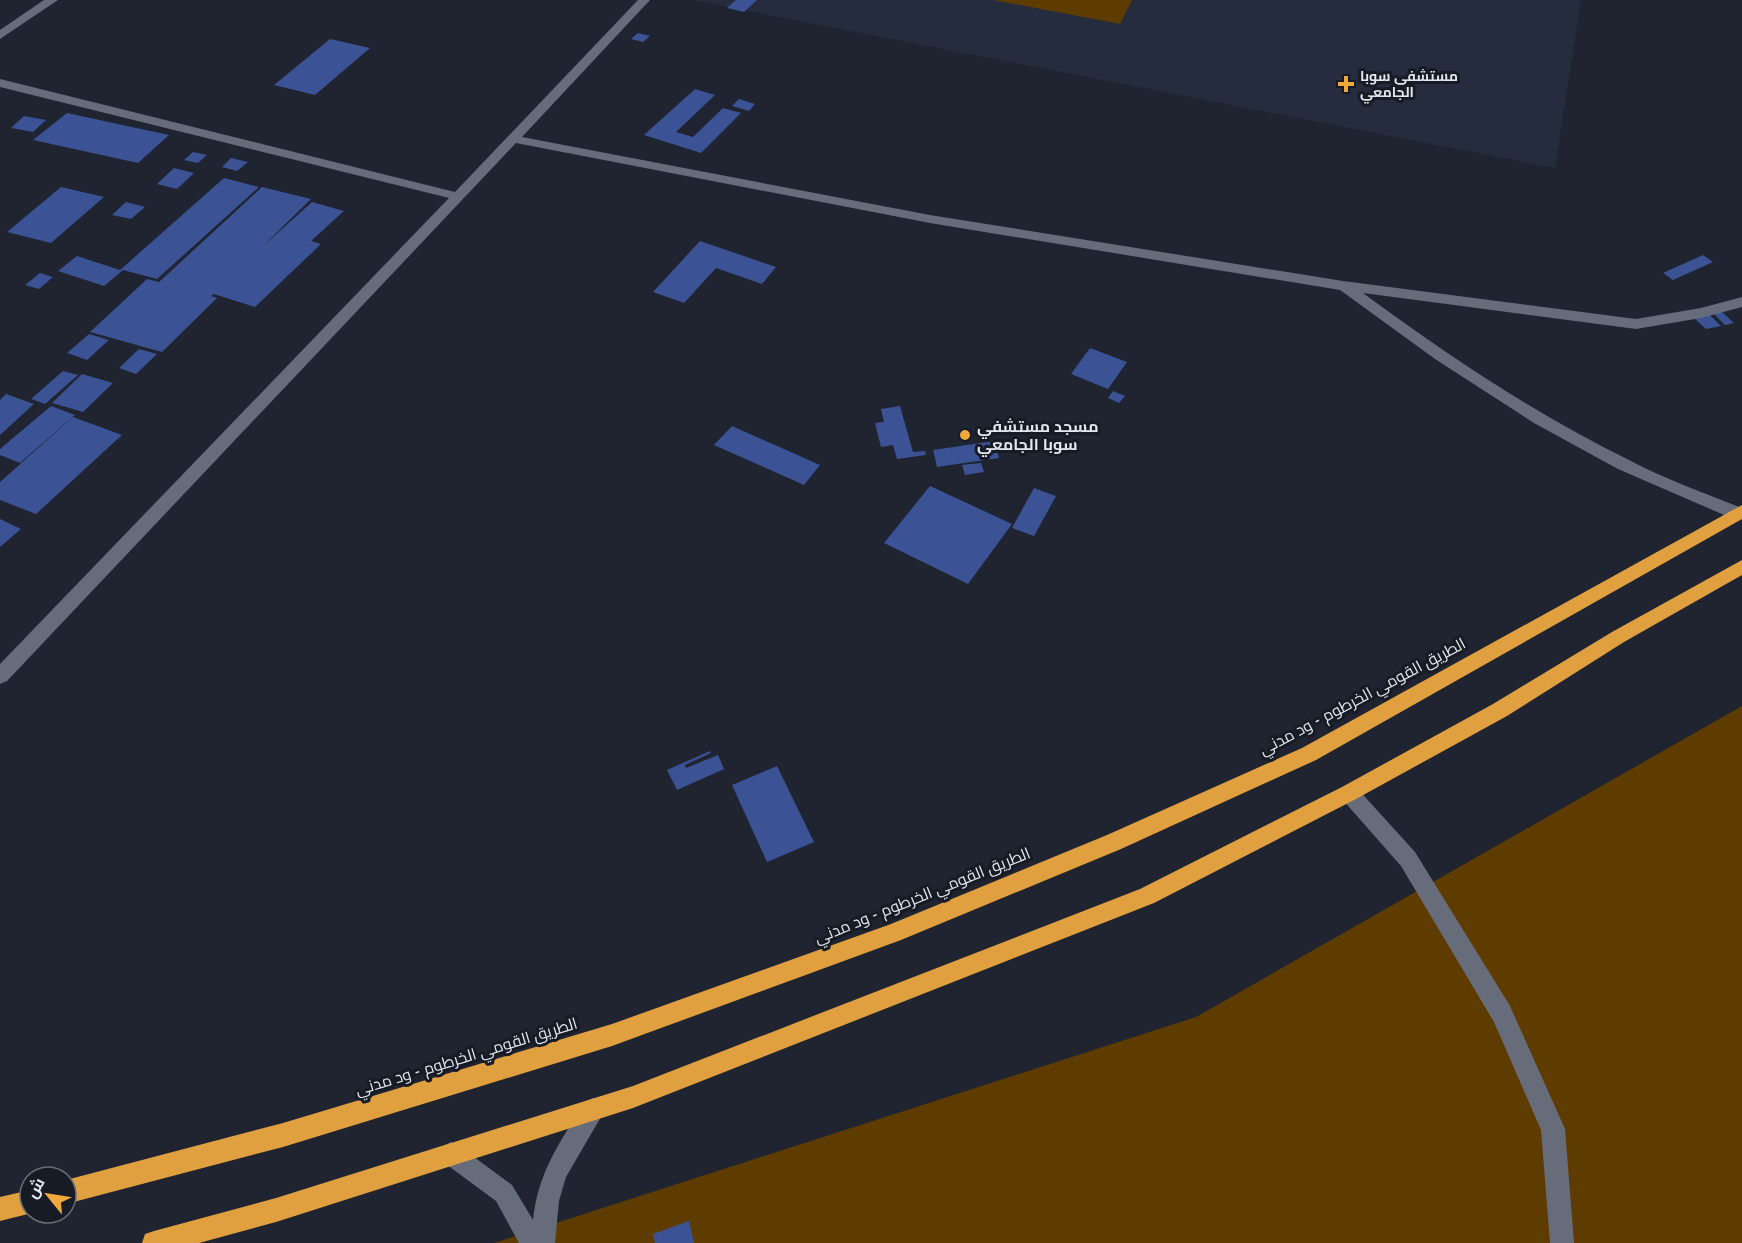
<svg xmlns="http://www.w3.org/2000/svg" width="1742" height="1243" font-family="Overpass,Cairo,sans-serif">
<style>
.built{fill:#252c3e}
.green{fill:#5e3c00}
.building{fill:#3b5294}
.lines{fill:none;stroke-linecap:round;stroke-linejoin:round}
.minor{fill:#666c7a;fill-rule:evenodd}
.highway{fill:#e1a03f;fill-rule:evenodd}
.poi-dot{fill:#eea83c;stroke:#161b26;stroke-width:2}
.labels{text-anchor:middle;stroke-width:6;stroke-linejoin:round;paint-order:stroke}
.far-poi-label{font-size:14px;font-weight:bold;fill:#e3e7ef;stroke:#161b26;text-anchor:start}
.poi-label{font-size:16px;font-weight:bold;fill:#e3e7ef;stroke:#161b26;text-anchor:start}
.street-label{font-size:16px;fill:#e3e7ef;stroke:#161b26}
</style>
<rect width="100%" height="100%" fill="#1f2430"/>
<path class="built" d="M692 0H1581L1555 168Z"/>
<path class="green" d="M993 0H1132L1120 24Z
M1742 706V1243H494L1196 1017Z"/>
<path class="building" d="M736 0H757L744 12 727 8Z
M638 33 650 36 643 42 631 39Z
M330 39 370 48 315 95 274 85Z
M695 89 715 95 676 132 693 137 723 108 741 113 701 153 644 135Z
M739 99 755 104 749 111 732 106Z
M67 113 169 135 138 163 33 140Z
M24 116 46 120 33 132 11 128Z
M193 152 207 155 198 163 184 160Z
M231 158 248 162 237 171 222 167Z
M174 168 194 173 177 189 157 184Z
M224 178 259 187 157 279 123 270 104 286 58 271 77 256 120 270Z
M61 187 104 197 51 243 7 232Z
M262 187 311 199 262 247 312 202 344 211 311 241 321 244 255 307 214 294 211 296 217 298 162 352 90 332 147 279 159 282Z
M126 202 145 207 131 219 112 215Z
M700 241 776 267 762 284 716 268 684 303 653 292Z
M1703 255 1713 262 1673 280 1663 273Z
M40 273 53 277 39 289 25 285Z
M1722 312 1734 323 1725 325 1714 314Z
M1709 314 1721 326 1706 329 1694 318Z
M89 334 109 340 87 360 67 353Z
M1090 348 1127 362 1108 389 1071 374Z
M139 349 157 354 136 374 119 368Z
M63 371 78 375 45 404 31 399Z
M82 374 113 383 83 412 52 403Z
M1113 391 1125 396 1119 403 1108 398Z
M6 394 34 404 0 435V400Z
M51 406 75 415 20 463 0 455V449Z
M900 406 913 452 925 451 926 455 897 459 893 445 881 447 875 423 884 422 881 409Z
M73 417 122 435 36 514 0 500V482Z
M732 426 820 465 804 485 714 445Z
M994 441 999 458 937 467 933 450Z
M981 463 984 472 965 475 962 465Z
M930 486 1012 524 968 584 884 543Z
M1034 488 1056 496 1034 536 1012 528Z
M0 519 21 529 0 547Z
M710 751 711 753 685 765 686 768 718 755 724 769 677 790 667 770Z
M777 766 814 842 767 862 732 785Z
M689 1221 694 1243H655L653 1234Z"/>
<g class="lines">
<path class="minor" d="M44 0H58L0 39V30Z
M638 0H650L522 137 930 215 1343 281 1636 319 1701 308 1742 297V307L1701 318 1636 329 1363 293C1447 355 1535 414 1629 460 1665 479 1704 493 1742 508V518H1731L1618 469 1534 423 1435 359 1340 290 930 223 516 143 7 681 0 684V664L449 198 0 87V79L455 192Z
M1349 784 1356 787 1415 852 1510 1006 1565 1129 1574 1243H1550L1541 1130 1494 1022 1401 866 1342 799 1339 793 1342 787Z
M593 1098 601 1102 605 1110 566 1177 559 1201 555 1243H519L496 1201 443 1162 439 1154 443 1146 451 1142 459 1146 512 1185 533 1220C538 1172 560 1142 585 1102Z"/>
<path class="highway" d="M1742 505V519L1316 760 1121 849 901 940 612 1046 283 1147 66 1204V1180L283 1123 612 1024 891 924 1107 835 1302 748Z
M1742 560V575L1624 642 1507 716 1356 799 1154 903 633 1108 276 1222 199 1243H142L145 1234 154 1231 276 1198 633 1086 1140 889 1342 787 1493 704 1612 632Z
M30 1190V1213H32L0 1221V1197Z"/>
</g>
<g class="poi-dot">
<path d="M1343 75h6v6h6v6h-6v6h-6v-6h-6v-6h6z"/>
<circle cx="965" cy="435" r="6"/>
</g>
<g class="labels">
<g class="far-poi-label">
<text x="1360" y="81">مستشفى سوبا<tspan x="1360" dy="16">الجامعي</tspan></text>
</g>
<g class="poi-label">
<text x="977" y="432">مسجد مستشفي<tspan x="977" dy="18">سوبا الجامعي</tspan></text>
</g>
<g class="street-label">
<text transform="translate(1362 696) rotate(-28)" y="6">الطريق القومي الخرطوم - ود مدني</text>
<text transform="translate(922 895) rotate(-22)" y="6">الطريق القومي الخرطوم - ود مدني</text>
<text transform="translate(466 1056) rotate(-17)" y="6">الطريق القومي الخرطوم - ود مدني</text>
</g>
</g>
<g transform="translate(48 1195) rotate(300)"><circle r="28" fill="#161b26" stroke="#686d76" stroke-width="1.5"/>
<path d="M0-4.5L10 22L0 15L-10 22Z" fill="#eea83c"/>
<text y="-9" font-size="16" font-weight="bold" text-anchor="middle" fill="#e3e7ef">ش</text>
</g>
</svg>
